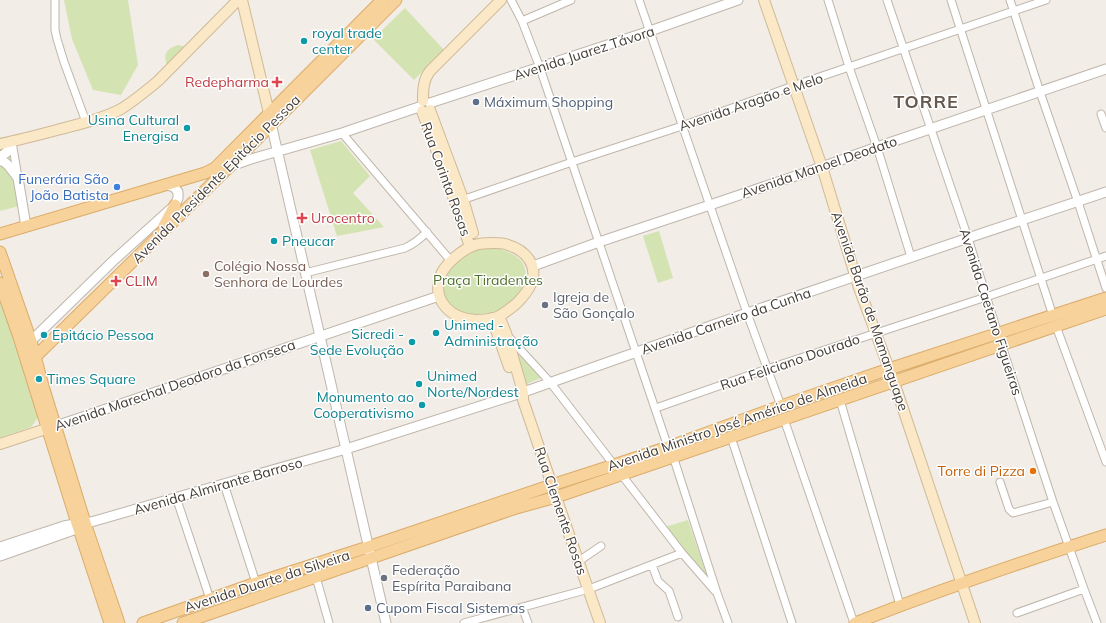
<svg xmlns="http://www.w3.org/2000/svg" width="1106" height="623" font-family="Mulish,sans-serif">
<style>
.green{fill:#d3e3b1}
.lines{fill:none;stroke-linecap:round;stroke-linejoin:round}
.minor-casing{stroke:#bfb6ac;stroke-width:9}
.tertiary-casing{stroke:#bfb6ac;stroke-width:11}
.secondary-casing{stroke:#cfba98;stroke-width:12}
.primary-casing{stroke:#dbac6b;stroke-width:13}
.minor{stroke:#fff;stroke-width:7}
.tertiary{stroke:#fff;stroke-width:9}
.secondary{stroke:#fbe8c7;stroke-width:10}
.primary{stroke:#f7d29a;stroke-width:11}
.culture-dot{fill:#0f9aa8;stroke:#fff;stroke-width:1.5}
.health-dot{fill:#e0444e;stroke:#fff;stroke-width:1.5}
.service-dot{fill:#5c6f8a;stroke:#fff;stroke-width:1.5}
.shop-dot{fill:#3f7fe0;stroke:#fff;stroke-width:1.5}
.education-dot{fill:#8d6e63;stroke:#fff;stroke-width:1.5}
.worship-dot{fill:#6b7280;stroke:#fff;stroke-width:1.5}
.food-dot{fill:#e8710a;stroke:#fff;stroke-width:1.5}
.labels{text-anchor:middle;stroke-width:3;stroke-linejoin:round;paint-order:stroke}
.culture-label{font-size:14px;fill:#0d838f;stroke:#fff;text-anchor:start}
.street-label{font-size:14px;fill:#443d36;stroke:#fff}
.health-label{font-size:14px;fill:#be3a42;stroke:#fff;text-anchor:start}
.service-label{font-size:14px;fill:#4e5e75;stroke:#fff;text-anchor:start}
.shop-label{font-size:14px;fill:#366cbe;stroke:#fff;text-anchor:end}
.education-label{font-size:14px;fill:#785e54;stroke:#fff;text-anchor:start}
.park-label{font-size:14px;fill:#4f712d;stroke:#fff}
.worship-label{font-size:14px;fill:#5b616d;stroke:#fff;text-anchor:start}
.food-label{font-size:14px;fill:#c56008;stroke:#fff;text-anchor:end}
.district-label{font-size:18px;font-weight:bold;letter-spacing:1px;fill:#66594e;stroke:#fff}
</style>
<rect width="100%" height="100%" fill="#f2ede6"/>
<path class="green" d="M64 0H128L138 65 121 95 93 90 72 39Z
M405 8 444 50 414 80 373 39Z
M178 45 183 46 185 47 167 66C163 54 166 49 178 45Z
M341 141 370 176 353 193 384 227 337 236 310 150Z
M11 142 19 206 0 211V144Z
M659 231 673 278 658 283 643 236Z
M496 247C505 251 516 254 522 262 526 268 526 273 525 280 523 286 522 291 518 296 505 313 465 325 450 306 447 303 444 300 442 296 438 288 448 268 454 263 458 260 476 249 481 248 485 247 491 247 496 247Z
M0 293 38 411 37 419 31 427 0 438Z
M519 354H520L541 378 524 385 517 356Z
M688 520 709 582 665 527Z"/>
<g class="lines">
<defs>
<path id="minor" d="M55 0V30L57 39 64 62 86 122
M511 0 522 21 540 68 668 447
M639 0 747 313 781 406
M828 0 849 67 877 147 911 257
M887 0 968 238 998 334 1053 502 1084 589 1097 623
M951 0 1053 316
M1010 0 1040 92 1078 202 1106 288
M522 21 571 0
M1101 114 1106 128
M342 133 451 261
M12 142 18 177
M459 201 572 162 682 126 793 86 1046 0
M305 273 405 248C414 244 420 239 427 232
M1056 326 1106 462
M508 336 550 382 614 465
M840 400 900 605
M656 408 767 369 986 297 1106 256
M784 419 854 623
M731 437 792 623
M673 456 717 593 728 623
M621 474 682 553 715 591
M1000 482 1009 509 1013 513 1053 502
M224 484 256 583
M176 497 210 599
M579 561 601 546
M652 565 658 581 669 591 678 617
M316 577 329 623
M522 607 528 623
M1017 613 1084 589
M464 623 589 589 682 553"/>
<path id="tertiary" d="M430 103 650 31 738 0
M270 119 386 623
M0 157 7 152 11 142
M0 161H3L8 165 18 178 26 226
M231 166 251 159 342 133 419 107
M533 266 599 242 710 205 822 167 877 147 1106 69
M31 341 113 261 175 205 178 198V192L174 187 166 185
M56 426 439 296
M0 547 64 526 85 522H91L346 449 518 394 747 313 968 238 1106 192
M0 556 85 526"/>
<path id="secondary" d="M242 0 269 113
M764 0 822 167 859 288 894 382 975 623
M423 101C423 90 423 80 430 71L501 0
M430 110 463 199 473 233
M422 111 455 202 470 247
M0 144C19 140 38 135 57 130 78 124 101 120 121 109 134 101 146 91 158 81L238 0
M493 243C498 243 504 243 508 245 525 250 539 265 531 284 528 291 523 297 517 303 511 308 504 314 497 317 492 319 482 320 476 320 452 319 432 302 440 277 444 264 463 249 475 245 481 243 488 243 493 243Z
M499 316 506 333 523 392V400L556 497 600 623
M492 318 509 367
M0 444 55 426"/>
<path id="primary" d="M164 226 175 205
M0 234 205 173 215 168 382 0
M0 252 31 341 43 386 86 526 119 623
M0 283 19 337 77 523 110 623
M35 357 229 167 396 0
M143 623 256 583 368 547 552 485 614 465 668 447 781 406 889 369 1106 298
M183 623 513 509 556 497 1106 309
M855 623C937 591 1021 562 1106 535"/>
</defs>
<use href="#minor" class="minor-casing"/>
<use href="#tertiary" class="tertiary-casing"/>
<use href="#secondary" class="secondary-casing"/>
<use href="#primary" class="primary-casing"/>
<use href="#minor" class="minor"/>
<use href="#tertiary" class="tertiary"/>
<use href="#secondary" class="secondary"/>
<use href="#primary" class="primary"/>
</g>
<g class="culture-dot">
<circle cx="304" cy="41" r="4"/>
<circle cx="187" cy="128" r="4"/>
<circle cx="274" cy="241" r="4"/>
<circle cx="436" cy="333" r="4"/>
<circle cx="44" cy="335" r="4"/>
<circle cx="412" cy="342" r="4"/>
<circle cx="39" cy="379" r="4"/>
<circle cx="419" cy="384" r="4"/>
<circle cx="422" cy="405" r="4"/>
</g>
<g class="health-dot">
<path d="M275 76h4v4h4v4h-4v4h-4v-4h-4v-4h4z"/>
<path d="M300 212h4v4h4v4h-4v4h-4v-4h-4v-4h4z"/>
<path d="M114 275h4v4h4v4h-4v4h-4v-4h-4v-4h4z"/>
</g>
<g class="service-dot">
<circle cx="476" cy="102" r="4"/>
<circle cx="368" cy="608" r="4"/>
</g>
<circle class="shop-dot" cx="117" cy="187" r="4"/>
<circle class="education-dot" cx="206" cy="274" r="4"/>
<g class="worship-dot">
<circle cx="545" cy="305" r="4"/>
<circle cx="384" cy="578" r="4"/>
</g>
<circle class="food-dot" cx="1033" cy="471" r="4"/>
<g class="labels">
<g class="culture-label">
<text x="312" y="38">royal trade<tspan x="312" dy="16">center</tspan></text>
<text x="179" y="125" text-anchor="end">Usina Cultural<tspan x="179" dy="16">Energisa</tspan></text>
<text x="282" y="246">Pneucar</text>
<text x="444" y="330">Unimed -<tspan x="444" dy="16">Administração</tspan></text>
<text x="404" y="339" text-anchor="end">Sicredi -<tspan x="404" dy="16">Sede Evolução</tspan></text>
<text x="52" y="340">Epitácio Pessoa</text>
<text x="427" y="381">Unimed<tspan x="427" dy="16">Norte/Nordest</tspan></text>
<text x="47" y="384">Times Square</text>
<text x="414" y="402" text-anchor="end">Monumento ao<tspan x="414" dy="16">Cooperativismo</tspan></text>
</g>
<g class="street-label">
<text transform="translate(584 53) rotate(-18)" y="5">Avenida Juarez Távora</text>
<text transform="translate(751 102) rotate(-19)" y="5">Avenida Aragão e Melo</text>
<text transform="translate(819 167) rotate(-19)" y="5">Avenida Manoel Deodato</text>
<text transform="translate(216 179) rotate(-45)" y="5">Avenida Presidente Epitácio Pessoa</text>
<text transform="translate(446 179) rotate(70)" y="5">Rua Corinta Rosas</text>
<text transform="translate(870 311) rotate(71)" y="5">Avenida Barão de Mamanguape</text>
<text transform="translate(991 312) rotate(72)" y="5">Avenida Caetano Figueiras</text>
<text transform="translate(726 321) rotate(-19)" y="5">Avenida Carneiro da Cunha</text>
<text transform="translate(790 362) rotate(-19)" y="5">Rua Feliciano Dourado</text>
<text transform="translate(175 385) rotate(-19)" y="5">Avenida Marechal Deodoro da Fonseca</text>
<text transform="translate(737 422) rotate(-19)" y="5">Avenida Ministro José Américo de Almeida</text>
<text transform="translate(218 486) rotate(-16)" y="5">Avenida Almirante Barroso</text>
<text transform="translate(561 511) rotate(71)" y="5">Rua Clemente Rosas</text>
<text transform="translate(267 581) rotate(-18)" y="5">Avenida Duarte da Silveira</text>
</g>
<g class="health-label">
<text x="269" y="87" text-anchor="end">Redepharma</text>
<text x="311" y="223">Urocentro</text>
<text x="125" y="286">CLIM</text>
</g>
<g class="service-label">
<text x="484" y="107">Máximum Shopping</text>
<text x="376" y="613">Cupom Fiscal Sistemas</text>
</g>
<g class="shop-label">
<text x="109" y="184">Funerária São<tspan x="109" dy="16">João Batista</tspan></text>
</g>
<g class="education-label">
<text x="214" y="271">Colégio Nossa<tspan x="214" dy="16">Senhora de Lourdes</tspan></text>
</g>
<g class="park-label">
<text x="488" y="285">Praça Tiradentes</text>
</g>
<g class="worship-label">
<text x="553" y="302">Igreja de<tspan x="553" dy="16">São Gonçalo</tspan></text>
<text x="392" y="575">Federação<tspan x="392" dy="16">Espírita Paraibana</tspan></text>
</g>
<g class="food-label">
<text x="1025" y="476">Torre di Pizza</text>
</g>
<g class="district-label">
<text x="926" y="108">TORRE</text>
</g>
</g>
</svg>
